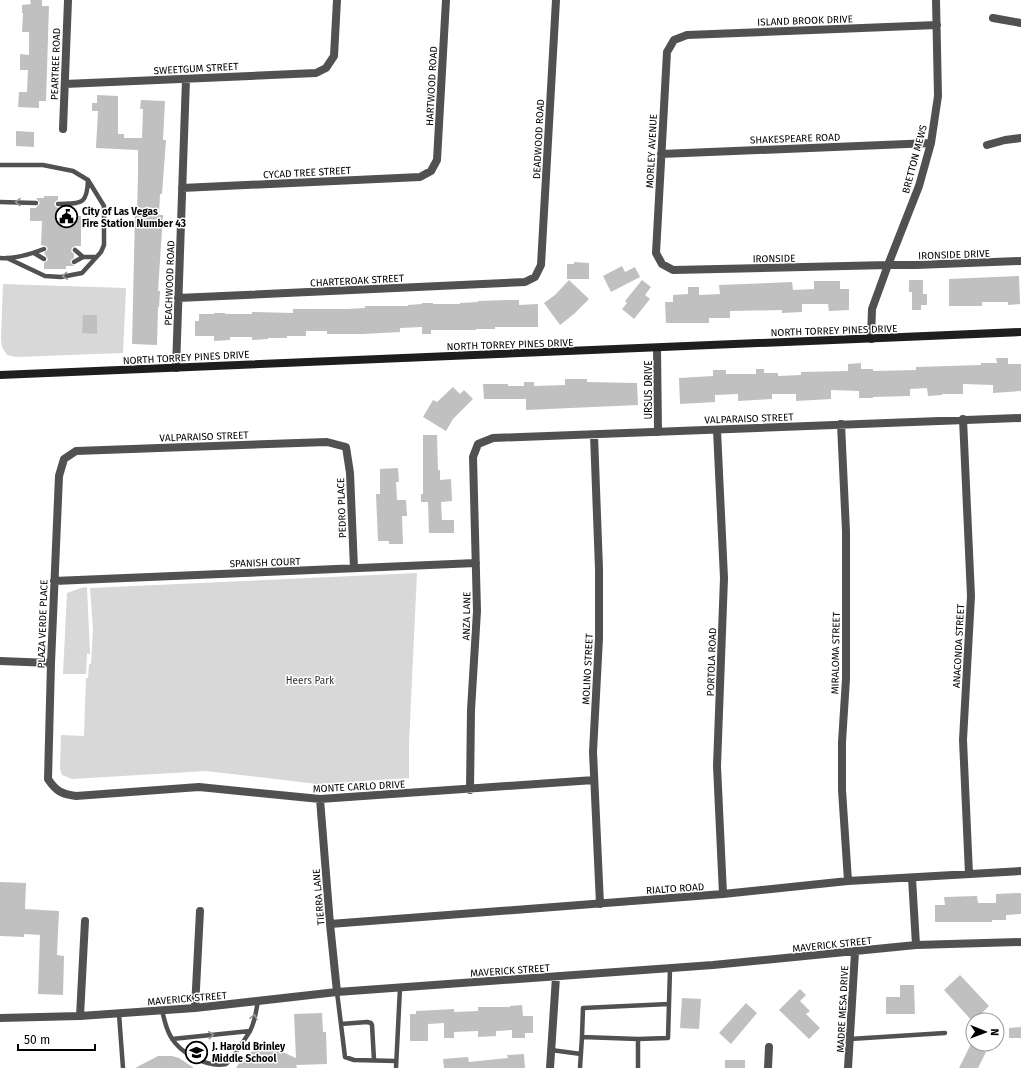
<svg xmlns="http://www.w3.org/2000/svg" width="1021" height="1068" font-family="'Fira Sans',sans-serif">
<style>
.green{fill:#d8d8d8}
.building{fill:#c0c0c0}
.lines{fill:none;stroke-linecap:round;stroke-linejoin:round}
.service{stroke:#515151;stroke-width:4.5}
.minor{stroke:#515151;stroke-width:8}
.secondary{stroke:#1e1e1e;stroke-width:8}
.oneway{stroke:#979797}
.labels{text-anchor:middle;stroke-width:3;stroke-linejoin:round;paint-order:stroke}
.street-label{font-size:10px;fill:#000;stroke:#fff}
.poi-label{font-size:10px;font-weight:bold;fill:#000;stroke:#fff;text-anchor:start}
.park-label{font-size:10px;fill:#2f2f2f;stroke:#fff}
</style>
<rect width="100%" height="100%" fill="#fff"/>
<path class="green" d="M3 284 126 288 123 353 16 357 7 355 2 347 1 338Z
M417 573 409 743V778L317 784 206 771 72 779 62 775 60 769 61 735 84 736 86 678H88L89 664H91L93 629 90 588Z
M87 587 90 654H87L86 674H63L67 593 81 588Z"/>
<path class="building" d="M30 0H42V6H49L46 101H39V108L18 107 19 92H27L28 70H20V54L29 55V32H22L23 13H22V5L31 4Z
M97 95 118 96V134H124V138H142L143 109H140L141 100 165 101 163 140H166L162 194H160L159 215H163L158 291H160L159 307H158L157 345 132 344 135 214H137L138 175V150L96 148 98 111H92V103H97Z
M16 131 34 132V147L16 146Z
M44 196H58V200L56 201 54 204 55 206 58 208V211H67V216H81V246H75L72 248 71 251 74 254V258L71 260 70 262 74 266H66V269H44V263L47 261 48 259 44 253 48 249 46 246 41 245 42 221H30V208H36L40 203 36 198H44Z
M574 262 589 263V279H567V264H574Z
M622 266 625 272 635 267 640 277 611 292 603 276Z
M1019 276 1020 304 1008 305V302H982V306H949V279Z
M569 280 589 299 574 314 560 325 544 303 555 295Z
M642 280 651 287 645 295 650 299 634 319 622 309 627 303 625 301Z
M909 280H923V294H927V305H921V310H912V292H909Z
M814 281H840V289H849V310L829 311 828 304H802V312L782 313V310L730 311V318H709V323H666L665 302H673V295L688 294V287H699V295L720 294 719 285 792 282 793 290 814 289Z
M507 300H519V305L538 304V327H495V329H476V330H431V334H422V327L400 328V332L363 334H327V331H306V336H287V338H268V339L252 340V337H230V340L214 341V336H195V321H199V314H214V313H225V314H252V312L293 313V309H346L365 308V306H408V305L422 304V303H433V304H460V303L478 302V301Z
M83 315H97V334L82 333Z
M996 358H1008V364H1021V391L993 393V385L963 384V394H942V395L928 396 927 388 910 389V396L873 397V398H859V391L831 390V399L796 401V394H772V399L738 401V394L715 395V402L680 404 679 378 713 376V370H726V374H756V369H764V373H778V376L801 375V372L848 371V364L861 363V369H873V371L916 370V367L981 365V363H997Z
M565 379H587V382L637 383 638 405 526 410V399H484L483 384H508V386H524V382H534V386L565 385Z
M453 387 460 394 464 390 473 399 453 419 446 431 423 417 433 400 437 402Z
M423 435H437L438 470H440V480L451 479 452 501 441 502 442 520H454V533H429L428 502H421V494H423Z
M398 468 399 482H396L397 500H406L407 516H402L403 544H389V541H378L376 494H380V469Z
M0 882 26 883 25 909 59 911 57 955 64 956 63 995 38 994 40 935 24 934V937L0 936Z
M1021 893V914L1006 915V920H992V922H935V905H945L944 897 977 896 978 903H996V894Z
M960 975 989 1006 975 1020H973V1022L944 990Z
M900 985H914L915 1014H886V997H900Z
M800 989 806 995 800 1001 810 1011 806 1014 820 1028 809 1039 779 1010Z
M682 998 701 999 699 1029 680 1028Z
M746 1003 757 1013 731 1044 719 1033Z
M522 1005 523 1016H533V1033H525V1038H512V1030L496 1031V1036L478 1037V1031L454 1032V1038H444V1023L428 1024V1041H410V1014H416V1011L454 1009V1012L478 1011V1007H510V1006Z
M322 1013 323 1032H326L327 1064 296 1065 297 1068H236L241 1060 246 1055 259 1048 276 1049 296 1058 294 1014Z
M1021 1027V1038H1009V1028Z
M971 1044 986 1052 978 1068H959Z
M524 1054 525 1068H444L443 1059 468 1057 469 1062 508 1058 507 1055Z
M158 1056H172L179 1058 194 1068H135Z
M725 1060H745V1068H725Z"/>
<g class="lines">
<path class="service" d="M0 165H43L73 171 88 180 104 206V245L101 252 82 273 61 277 45 276 7 258
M0 202 36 203
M58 204C81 203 87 206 88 180
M75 250 83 257H96
M34 253 44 259
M0 258C14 259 31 254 44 249
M74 262 83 257
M337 992 345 1057 354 1060 396 1061
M162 1010C164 1019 166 1029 171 1037 180 1053 207 1068 226 1064 230 1061 233 1055 236 1052 241 1045 246 1038 250 1031 255 1022 256 1011 258 1001
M119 1014 123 1068
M341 1024 367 1022 371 1023 372 1025 374 1060
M582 1037 583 1008 669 1004
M172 1039 250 1031
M638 1039 668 1038 670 969
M850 1039 945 1033
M551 1050 581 1054
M396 1068 400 988
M580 1068 582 1037 638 1039V1068"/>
<path class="minor" d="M993 18 1021 23
M937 25 687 35 674 40 667 52 656 253 662 264 673 270 888 265H916L1021 261
M65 84 316 73 326 68 334 56 337 0
M63 129 68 0
M987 145 1005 140 1021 138
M661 154 931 143
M182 188 420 177 431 171 437 160 446 0
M178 298 525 282 535 277 541 265 556 0
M871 339 872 309 888 265 919 186 931 143 938 96 936 0
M657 348 658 432
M176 368 186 79
M963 419 971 596 963 740 969 874
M841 424 846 531V679L842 742V790L848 881
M717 430 724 578 717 766 723 894
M594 435 599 569V638L593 752 600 904
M354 568 350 473 346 447 327 442 76 451 64 459 59 476 51 663 48 779C56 791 61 794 76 796L199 787 320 799 594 780
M54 581 476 563
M0 661 51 663
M470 790 471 710 477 611 473 457 478 444 493 438 1021 418
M320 799 330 924 337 992
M912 878 916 945
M330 924 723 894 848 881 1021 871
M195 1008 200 911
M80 1016 85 921
M0 1018 80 1016 195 1008 337 992 713 965 916 945 1021 942
M550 1068 556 977
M768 1068 769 1047
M848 1068 855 952"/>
<path class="secondary" d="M0 375 1021 332"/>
</g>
<defs><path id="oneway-chevron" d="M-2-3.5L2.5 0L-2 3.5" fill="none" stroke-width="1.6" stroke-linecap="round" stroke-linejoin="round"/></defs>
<g class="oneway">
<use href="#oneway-chevron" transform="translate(18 202) rotate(-178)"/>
<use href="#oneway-chevron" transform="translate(65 276) rotate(172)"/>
<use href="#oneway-chevron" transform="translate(254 1017) rotate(-78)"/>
<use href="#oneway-chevron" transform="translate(211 1035) rotate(-6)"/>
</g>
<defs>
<symbol id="civic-ring" viewBox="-11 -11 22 22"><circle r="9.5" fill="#fff" stroke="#000" stroke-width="1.5"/><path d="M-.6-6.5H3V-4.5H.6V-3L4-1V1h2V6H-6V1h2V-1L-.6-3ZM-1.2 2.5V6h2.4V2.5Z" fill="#000"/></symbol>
<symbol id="school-ring" viewBox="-11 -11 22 22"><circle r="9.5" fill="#fff" stroke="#000" stroke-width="1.5"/><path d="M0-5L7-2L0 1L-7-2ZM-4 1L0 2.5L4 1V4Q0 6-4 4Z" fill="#000"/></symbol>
</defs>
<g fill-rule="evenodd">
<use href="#civic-ring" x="54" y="204" width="25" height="25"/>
<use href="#school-ring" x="184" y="1040" width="25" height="25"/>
</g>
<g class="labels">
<g class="street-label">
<text transform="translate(805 20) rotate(-2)" y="4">ISLAND BROOK DRIVE</text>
<text transform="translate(55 64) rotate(-88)" y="4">PEARTREE ROAD</text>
<text transform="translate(196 68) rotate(-3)" y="4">SWEETGUM STREET</text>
<text transform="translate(431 86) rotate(-87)" y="4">HARTWOOD ROAD</text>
<text transform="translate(795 138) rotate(-2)" y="4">SHAKESPEARE ROAD</text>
<text transform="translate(538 139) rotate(-87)" y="4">DEADWOOD ROAD</text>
<text transform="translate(651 151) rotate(-87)" y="4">MORLEY AVENUE</text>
<text transform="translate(914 159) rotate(-75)" y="4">BRETTON MEWS</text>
<text transform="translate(307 172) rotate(-3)" y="4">CYCAD TREE STREET</text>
<text transform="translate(954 254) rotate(-2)" y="4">IRONSIDE DRIVE</text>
<text transform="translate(774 258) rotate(-1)" y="4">IRONSIDE</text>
<text transform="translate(357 280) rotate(-3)" y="4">CHARTEROAK STREET</text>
<text transform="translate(169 283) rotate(-88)" y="4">PEACHWOOD ROAD</text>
<text transform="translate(834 330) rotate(-2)" y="4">NORTH TORREY PINES DRIVE</text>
<text transform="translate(510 344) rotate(-2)" y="4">NORTH TORREY PINES DRIVE</text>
<text transform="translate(186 357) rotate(-3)" y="4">NORTH TORREY PINES DRIVE</text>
<text transform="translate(648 390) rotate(-90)" y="4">URSUS DRIVE</text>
<text transform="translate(749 418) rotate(-2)" y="4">VALPARAISO STREET</text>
<text transform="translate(204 436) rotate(-2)" y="4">VALPARAISO STREET</text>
<text transform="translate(341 508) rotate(-92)" y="4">PEDRO PLACE</text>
<text transform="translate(265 562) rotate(-2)" y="4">SPANISH COURT</text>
<text transform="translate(466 616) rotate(-89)" y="4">ANZA LANE</text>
<text transform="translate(42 624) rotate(-88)" y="4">PLAZA VERDE PLACE</text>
<text transform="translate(958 646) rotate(-87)" y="4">ANACONDA STREET</text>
<text transform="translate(835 653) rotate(-89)" y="4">MIRALOMA STREET</text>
<text transform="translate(711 662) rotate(-88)" y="4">PORTOLA ROAD</text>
<text transform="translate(587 669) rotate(-87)" y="4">MOLINO STREET</text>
<text transform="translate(359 786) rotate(-3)" y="4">MONTE CARLO DRIVE</text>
<text transform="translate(675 888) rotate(-4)" y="4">RIALTO ROAD</text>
<text transform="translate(318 897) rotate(-95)" y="4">TIERRA LANE</text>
<text transform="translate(832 944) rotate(-6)" y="4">MAVERICK STREET</text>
<text transform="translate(510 970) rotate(-4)" y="4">MAVERICK STREET</text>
<text transform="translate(187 998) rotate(-5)" y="4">MAVERICK STREET</text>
<text transform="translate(842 1009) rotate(-87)" y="4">MADRE MESA DRIVE</text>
</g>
<g class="poi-label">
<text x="82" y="215">City of Las Vegas<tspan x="82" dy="12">Fire Station Number 43</tspan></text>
<text x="212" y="1050">J. Harold Brinley<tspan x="212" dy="12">Middle School</tspan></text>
</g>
<g class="park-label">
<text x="310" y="684">Heers Park</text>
</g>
</g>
<g transform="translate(985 1032) rotate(91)"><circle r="19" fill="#ffffff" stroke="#999999"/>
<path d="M0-3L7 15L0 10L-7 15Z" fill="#000000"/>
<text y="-6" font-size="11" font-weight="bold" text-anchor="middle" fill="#000000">N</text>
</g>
<path d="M18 1044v6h77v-6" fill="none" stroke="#000000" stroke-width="2"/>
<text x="24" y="1044" font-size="12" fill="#000000" stroke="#ffffff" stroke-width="3" paint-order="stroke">50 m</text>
</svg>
